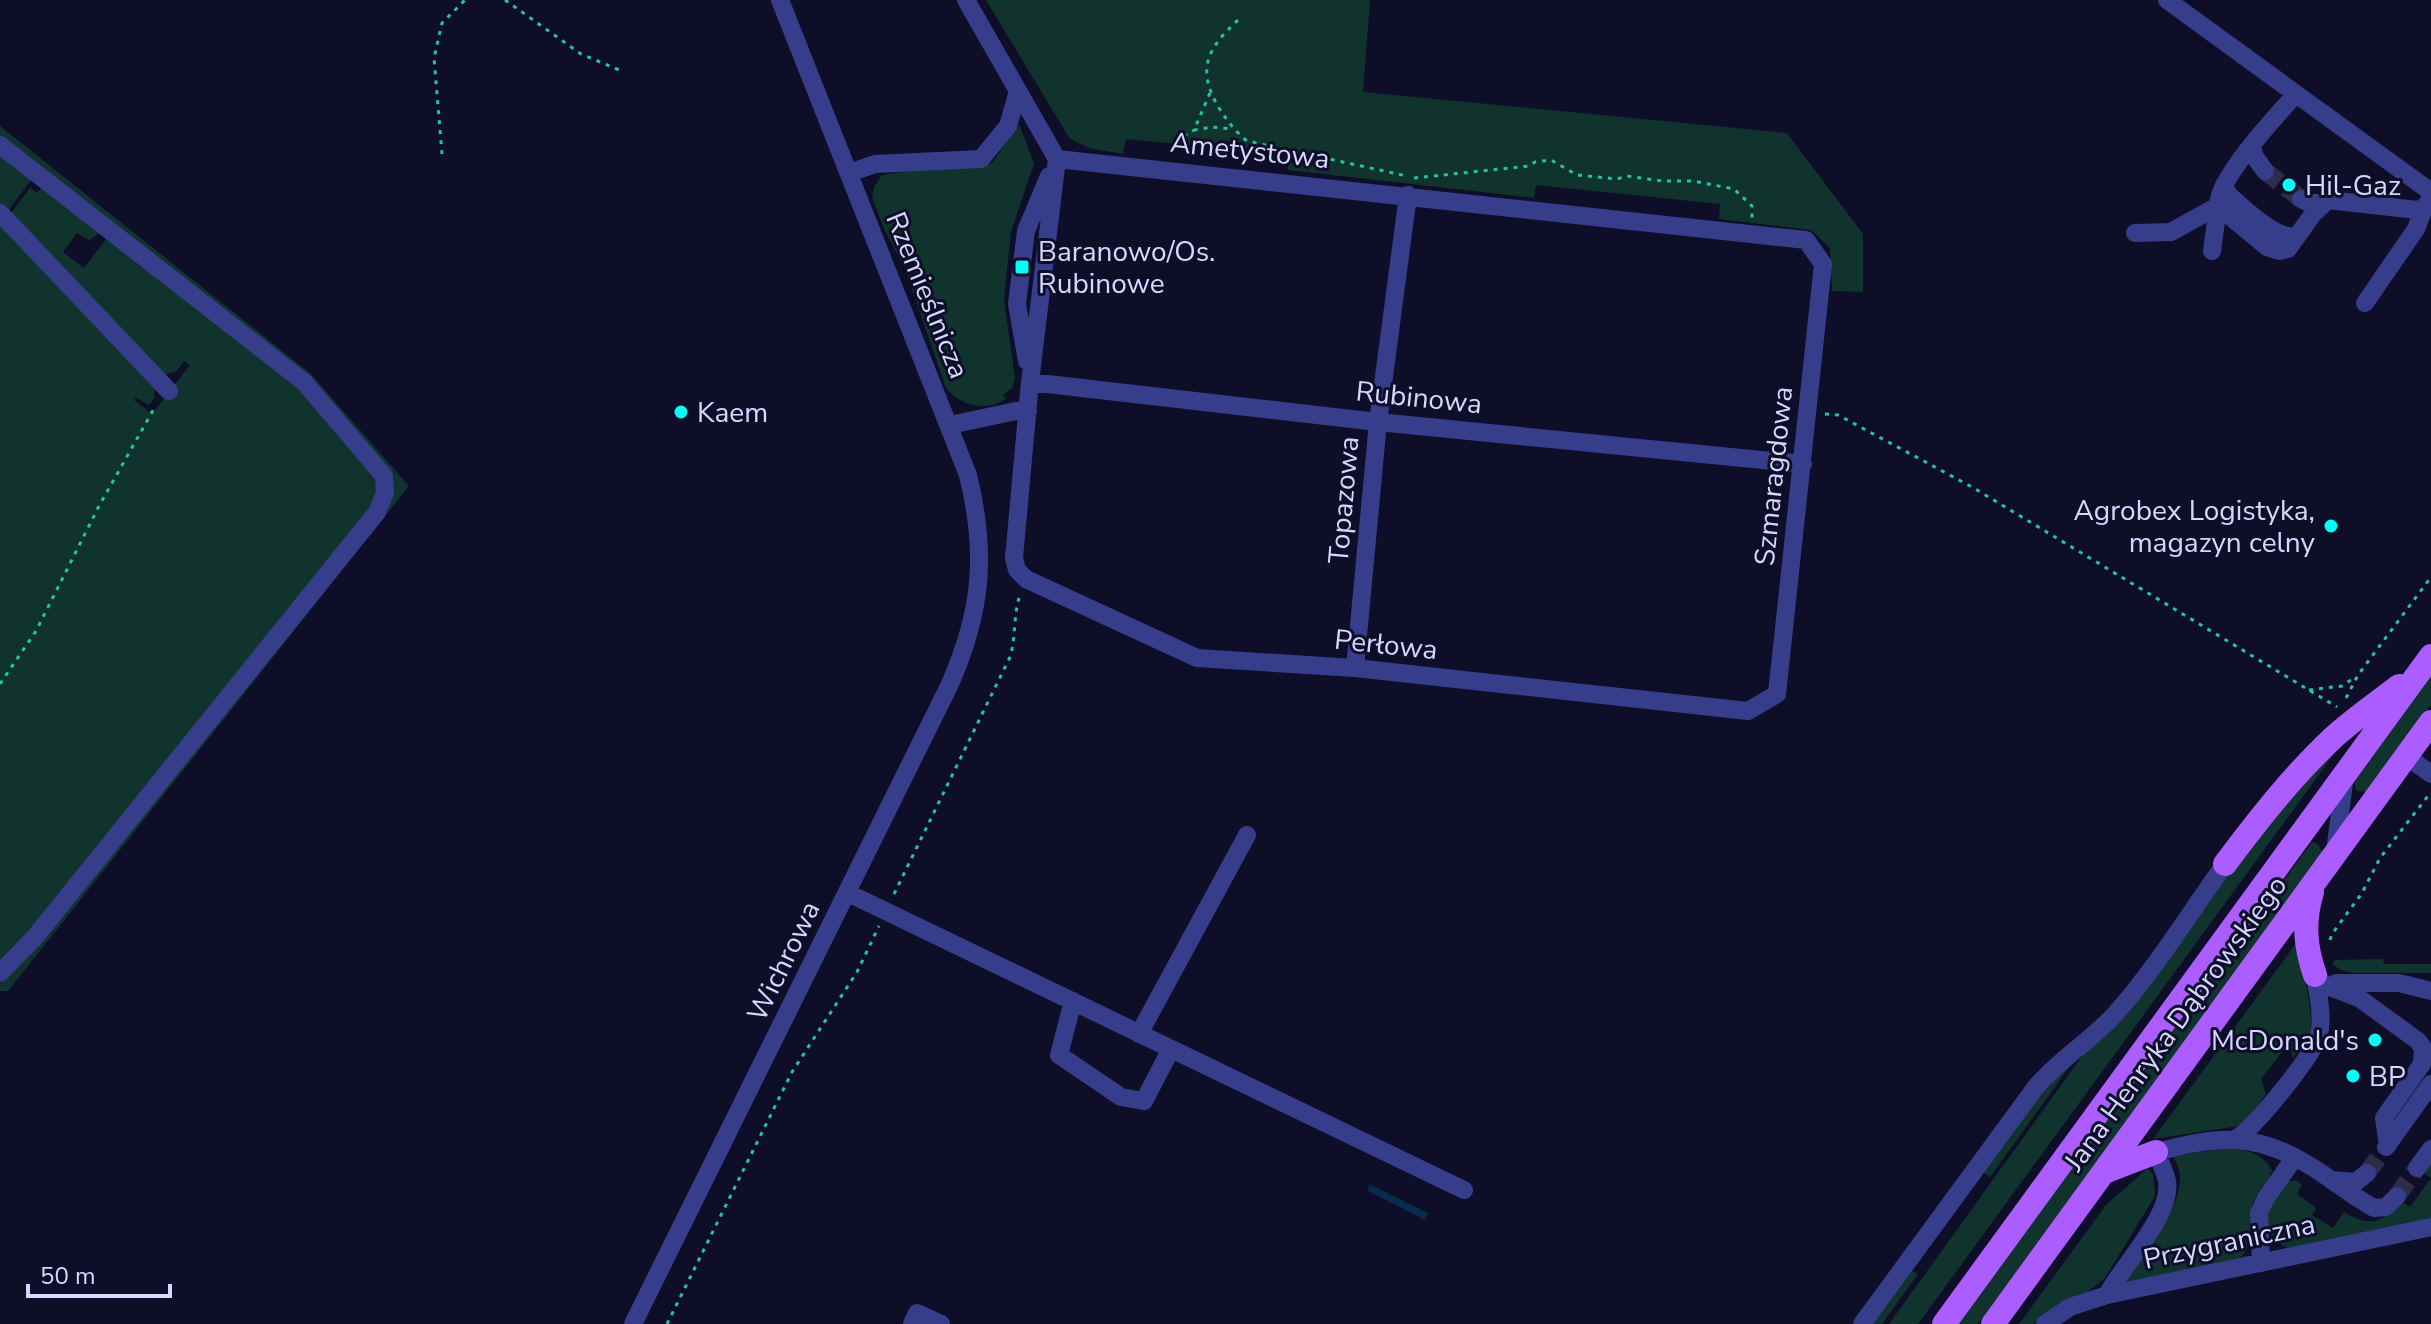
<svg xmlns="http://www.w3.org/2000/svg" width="2431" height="1324" font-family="'Nunito Sans',sans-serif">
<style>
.green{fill:#10332d}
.water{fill:#082b4d}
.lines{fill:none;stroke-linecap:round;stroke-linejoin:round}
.minor-tunnel{stroke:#2d2c49;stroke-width:18;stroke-dasharray:18 9;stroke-linecap:butt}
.path{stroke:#26c2a3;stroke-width:3;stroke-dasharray:4 6;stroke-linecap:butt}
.minor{stroke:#363e8b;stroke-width:18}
.major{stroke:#ac5dff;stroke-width:24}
.poi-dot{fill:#02fff5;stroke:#0f0e29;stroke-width:3}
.labels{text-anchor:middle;stroke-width:6;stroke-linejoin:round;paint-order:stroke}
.street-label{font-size:28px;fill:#d6d7ff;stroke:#0f0e29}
.poi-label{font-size:28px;fill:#d6d7ff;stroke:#0f0e29;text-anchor:start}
</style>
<rect width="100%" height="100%" fill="#0f0e29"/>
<path class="green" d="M986 0H1370L1363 92 1787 133 1863 234V292L1832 291 1830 248 1811 230 1719 219 1720 204 1536 185 1534 198 1288 170V155L1126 139 1123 154 1089 148 1070 139Z
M1019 124 1034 163 1011 232 1004 299 1015 378 1012 388 1003 395 1006 399C986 412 960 406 946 388L905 269 885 231 872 198 874 187 882 175 914 170 975 168 992 163Z
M0 126 310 373 409 486 8 991H0V983L40 940 391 502 312 383 40 170 0 136Z
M0 151 32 179 7 212 0 206Z
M42 186 100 233 89 240 77 233 63 252 84 268 107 238 292 379 375 474 378 498 57 905 0 965V217L155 388 154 398 149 405 136 398 134 400 152 414 190 365 184 361 177 371 164 375 10 214 30 188 37 193Z
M2431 674V705L2368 792 2356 791 2354 781Z
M2353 728 1918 1324H1889L2093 1041 2229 866Z
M2312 842 2318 844 2323 853 1978 1324H1957Z
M2297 942C2302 963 2314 1011 2310 1031 2308 1041 2300 1049 2293 1058L2288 1044 2261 1079 2266 1094 2251 1115 2239 1126 2153 1139Z
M2383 959 2384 964H2431V973H2353L2341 970 2332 964 2335 960Z
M2080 1052 1990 1177 1981 1171 2032 1101Z
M2222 1148C2243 1149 2261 1151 2272 1170 2269 1182 2257 1191 2253 1203 2246 1224 2258 1248 2235 1261L2125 1282C2141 1247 2200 1196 2173 1157Z
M2431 1164V1219L2289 1248C2252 1235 2270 1201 2289 1181H2297L2302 1185 2297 1194 2316 1208 2312 1215 2333 1228 2344 1212C2369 1227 2383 1224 2401 1201L2410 1207 2431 1178 2424 1173Z
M2148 1168 2153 1174 2155 1196 2105 1278 2089 1291 2064 1301 2033 1324H2019L2106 1205Z
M1910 1269 1918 1274 1882 1324H1870Z"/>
<path class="water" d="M1369 1184 1428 1213 1425 1220 1368 1191Z"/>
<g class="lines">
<path class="minor-tunnel" d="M2265 171 2301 199
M2367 1173 2382 1153
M2397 1196 2417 1168"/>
<path class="path" d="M505 0 581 54 624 72
M1238 20C1207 49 1196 69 1219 108 1228 122 1235 131 1247 141L1407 176
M1210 93 1194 130 1212 127 1232 129
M1173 153C1175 142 1184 136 1194 130
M442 154 434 58 442 23 465 0
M1414 178 1529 166 1535 162 1551 160 1577 175 1617 179 1627 176 1662 181H1693L1734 189 1752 206V218
M1825 414 1838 415 1972 487 2337 707
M0 684 36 631 99 506 156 405
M2309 690 2342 686 2355 677
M2346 698 2358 675 2431 577
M894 894 1010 657C1016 637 1013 620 1019 598
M2330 940 2332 934 2362 893 2380 858 2431 792
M667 1324 792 1072 857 972 879 926"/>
<path class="minor" d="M966 0 1057 159
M2167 0 2431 192
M2296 94C2276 116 2217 179 2218 206L2267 247 2279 251 2288 249 2313 214 2328 200 2417 210 2424 208 2431 198
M0 145 304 382 384 476 385 493 377 512 35 937 0 973
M2252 146 2255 157 2265 171
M1057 159 1806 240 1823 264 1777 694 1748 711 1355 668 1197 658 1026 579 1017 570 1014 558 1030 382Z
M849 173 875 164 981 159 1008 126 1018 91
M2224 185 2228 194C2243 208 2277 241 2297 236
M2301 199 2309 203H2322
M0 213 169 391
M2135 233 2171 232 2218 206
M2212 251 2218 206
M2365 303 2416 229 2424 208
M1027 361 1017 304 1026 231 1049 176
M1030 382 1378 422 1803 464
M950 425 1016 411H1028
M1355 668 1378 422 1408 195
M2406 756 2431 774
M2335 852 2345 775
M848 893 1464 1190
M2315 975 2325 985 2359 998 2418 1041 2423 1048 2422 1064 2384 1118 2388 1145
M2336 983H2399L2431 991
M1073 1001 1059 1055 1121 1097 1144 1101 1171 1049
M1139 1034 1247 835
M2237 1138C2255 1127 2312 1057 2318 1037 2324 1020 2318 993 2315 975
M2386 1147 2431 1084
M2417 1168 2431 1149
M2332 1180 2356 1182 2367 1173
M2261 1263 2259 1213 2266 1198 2295 1157
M2107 1295C2122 1266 2173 1214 2167 1181 2165 1172 2160 1161 2156 1152 2218 1136 2255 1131 2312 1167 2333 1180 2352 1196 2374 1208L2386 1207 2397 1196
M633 1324 950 684C982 611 987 553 968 475L780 0
M912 1324 917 1313 941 1324
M1862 1324 2035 1088C2059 1059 2091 1041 2116 1013 2156 968 2189 914 2225 864
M2045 1324 2070 1307 2107 1295 2431 1227"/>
<path class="major" d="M2225 864C2258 820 2293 775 2335 736 2355 718 2377 703 2399 686
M2312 892C2303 922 2305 946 2315 975
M2104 1172 2156 1152
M1944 1324 2431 656
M1993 1324 2431 722"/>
</g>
<g class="poi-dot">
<circle cx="2289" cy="185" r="8"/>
<rect x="1014" y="259" width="16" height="16" rx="4"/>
<circle cx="681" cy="412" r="8"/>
<circle cx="2331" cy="526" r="8"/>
<circle cx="2375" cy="1040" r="8"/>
<circle cx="2353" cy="1076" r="8"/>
</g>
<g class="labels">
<g class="street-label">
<text transform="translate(1250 150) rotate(6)" y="10">Ametystowa</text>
<text transform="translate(928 295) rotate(68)" y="10">Rzemieślnicza</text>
<text transform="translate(1419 397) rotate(6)" y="10">Rubinowa</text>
<text transform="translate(1773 476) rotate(-84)" y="10">Szmaragdowa</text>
<text transform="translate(1343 500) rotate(-85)" y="10">Topazowa</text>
<text transform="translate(1386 644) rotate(6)" y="10">Perłowa</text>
<text transform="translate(783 961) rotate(-64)" y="10">Wichrowa</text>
<text transform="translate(2175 1023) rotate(-54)" y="10">Jana Henryka Dąbrowskiego</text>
<text transform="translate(2229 1241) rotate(-12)" y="10">Przygraniczna</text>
</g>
<g class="poi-label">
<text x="2305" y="195">Hil-Gaz</text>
<text x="1038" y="261">Baranowo/Os.<tspan x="1038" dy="32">Rubinowe</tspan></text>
<text x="697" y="422">Kaem</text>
<text x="2315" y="520" text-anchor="end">Agrobex Logistyka,<tspan x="2315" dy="32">magazyn celny</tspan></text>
<text x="2359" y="1050" text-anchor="end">McDonald's</text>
<text x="2369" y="1086">BP</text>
</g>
</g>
<path d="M28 1284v12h142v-12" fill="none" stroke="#d6d7ff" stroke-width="4"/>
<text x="40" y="1284" font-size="24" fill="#d6d7ff" stroke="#0f0e29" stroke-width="6" paint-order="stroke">50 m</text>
</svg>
